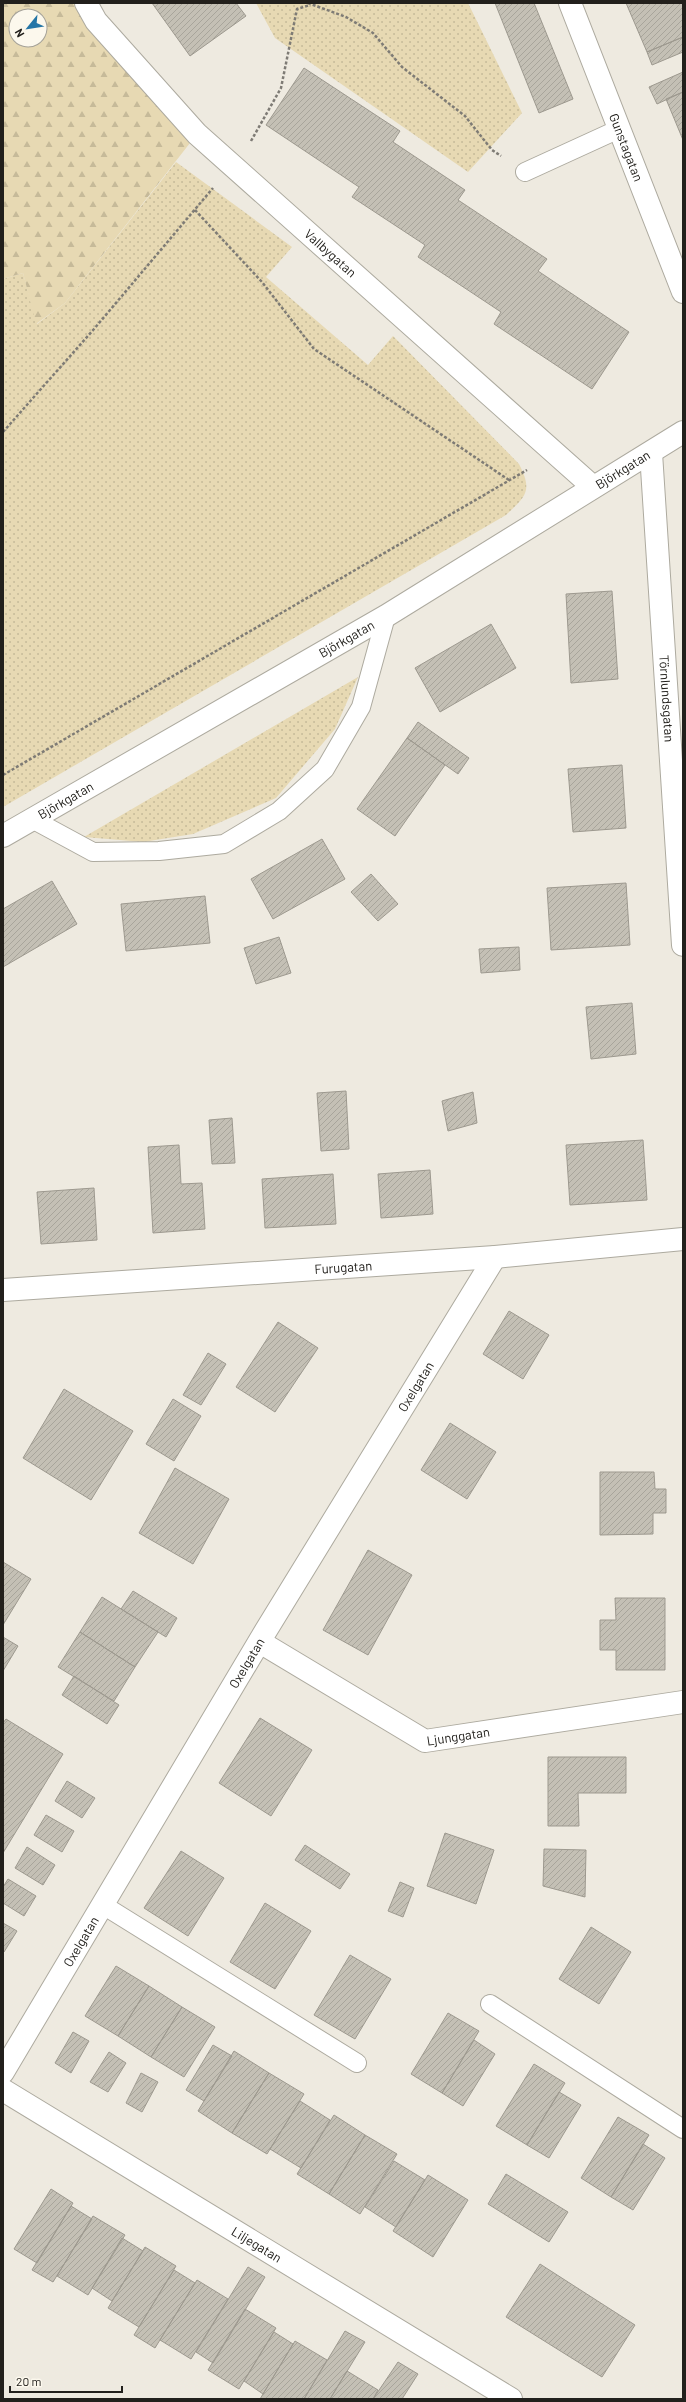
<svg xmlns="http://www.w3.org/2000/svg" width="686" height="2402" font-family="Barlow,sans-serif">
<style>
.green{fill:url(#green-dots)}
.forest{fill:url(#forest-firs);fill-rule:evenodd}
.building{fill:url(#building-hatch);stroke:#9d998f}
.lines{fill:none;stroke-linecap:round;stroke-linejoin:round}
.service-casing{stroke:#adaa9f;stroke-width:20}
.minor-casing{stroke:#adaa9f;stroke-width:24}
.path{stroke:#7e7b75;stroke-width:2.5;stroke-dasharray:3 2;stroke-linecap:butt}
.service{stroke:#fff;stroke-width:18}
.minor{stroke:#fff;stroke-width:22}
.labels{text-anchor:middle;stroke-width:3;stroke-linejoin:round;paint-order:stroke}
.street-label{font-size:13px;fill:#22201c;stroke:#fcf8ed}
</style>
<defs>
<pattern id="green-dots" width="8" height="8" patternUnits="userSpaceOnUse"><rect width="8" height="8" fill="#e7d9b3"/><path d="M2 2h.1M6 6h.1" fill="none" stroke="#c6ba99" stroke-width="1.8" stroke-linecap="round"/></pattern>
<pattern id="forest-firs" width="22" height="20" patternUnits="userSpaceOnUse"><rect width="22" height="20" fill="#e7d9b3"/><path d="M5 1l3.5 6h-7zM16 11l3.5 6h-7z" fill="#c6ba99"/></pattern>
<pattern id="building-hatch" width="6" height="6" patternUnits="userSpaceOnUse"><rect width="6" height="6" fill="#c4c0b5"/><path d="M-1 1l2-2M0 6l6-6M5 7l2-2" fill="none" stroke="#a8a59b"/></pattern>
</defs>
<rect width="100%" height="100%" fill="#eeeae0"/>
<path class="green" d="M256 3H468L522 113 468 172 275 38Z
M176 162 292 247 266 277 368 365 393 336 519 464C533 491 526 496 506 515L3 807V279L23 273 37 324 65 303Z
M358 677 335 729 276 798 193 834 143 842 84 837Z"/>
<path class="forest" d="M3 3H86L197 134 65 303 36 324 23 273 3 279ZM16 16H40V40H16Z"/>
<path class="building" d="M152 3H236L246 16 190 56Z
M495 3H534L573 99 539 113Z
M626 3H683V37L647 52Z
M683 37V52L652 65 647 52Z
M304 68 400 131 393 142 465 190 458 200 547 259 538 271 629 332 592 389 494 324 501 312 418 257 425 245 352 197 359 187 266 125Z
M683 72V92L657 104 649 87Z
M683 92V140L666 99Z
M612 591 618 679 571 683 566 594Z
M491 624 516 668 440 712 415 668Z
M418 722 469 758 458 774 407 738Z
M407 738 445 765 395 836 357 809Z
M622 765 626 828 573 832 568 769Z
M322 839 345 879 273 919 251 879Z
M371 874 398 904 378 921 351 892Z
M52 881 77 924 3 967V909Z
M626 883 630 945 551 950 547 888Z
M205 896 210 943 126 951 121 904Z
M279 937 291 973 256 984 244 948Z
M519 947 520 970 481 973 479 949Z
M632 1003 636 1054 591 1059 586 1007Z
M346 1091 349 1149 321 1151 317 1093Z
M473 1092 477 1123 448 1131 442 1101Z
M232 1118 235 1163 212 1164 209 1120Z
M643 1140 647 1200 570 1205 566 1145Z
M179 1145 181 1184 202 1183 205 1229 153 1233 148 1147Z
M430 1170 433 1214 381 1218 378 1174Z
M333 1174 336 1224 265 1228 262 1179Z
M94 1188 97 1240 41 1244 37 1192Z
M509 1311 549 1335 523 1379 483 1354Z
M278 1322 318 1348 275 1412 236 1387Z
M208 1353 226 1364 201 1405 183 1395Z
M64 1389 133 1431 91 1500 23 1458Z
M173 1399 201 1416 174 1461 146 1444Z
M450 1423 496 1452 467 1499 421 1470Z
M175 1468 229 1499 193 1564 139 1533Z
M600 1472H654L655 1489H666V1513H653V1534L600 1535Z
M368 1550 412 1575 368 1655 323 1630Z
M3 1562 31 1579 3 1625Z
M133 1591 177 1618 166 1637 121 1609Z
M102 1597 158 1632 135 1667 80 1632Z
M615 1598H665V1670H616V1650H600V1620H616Z
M80 1632 135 1667 114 1701 58 1667Z
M3 1637 18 1646 3 1671Z
M74 1676 119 1705 107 1724 62 1695Z
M260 1718 312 1750 271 1816 219 1783Z
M6 1719 63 1754 3 1853V1723Z
M548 1757H626V1793H578L579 1826H548Z
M67 1781 95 1798 82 1818 55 1801Z
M46 1815 74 1831 62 1852 34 1835Z
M445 1833 494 1850 476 1904 427 1886Z
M305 1845 350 1874 340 1889 295 1860Z
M27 1847 55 1865 43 1885 15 1868Z
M544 1849 586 1850 585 1897 543 1886Z
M181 1851 224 1878 188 1936 144 1908Z
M8 1879 36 1896 24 1916 3 1903V1887Z
M400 1882 414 1888 403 1917 388 1911Z
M265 1903 311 1931 275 1989 230 1962Z
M3 1923 17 1931 4 1952 3 1951Z
M591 1927 631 1952 599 2004 559 1979Z
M350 1955 391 1979 355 2039 314 2015Z
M116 1966 149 1986 118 2036 85 2016Z
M149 1986 182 2007 151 2057 118 2036Z
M182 2007 215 2027 184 2077 151 2057Z
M448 2013 479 2031 442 2093 411 2074Z
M73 2032 89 2041 71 2073 55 2063Z
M474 2040 495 2054 463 2106 442 2093Z
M213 2045 232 2056 204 2101 186 2090Z
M234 2051 269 2073 232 2133 198 2111Z
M109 2052 126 2063 108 2092 90 2082Z
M534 2064 565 2083 527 2145 496 2126Z
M141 2073 158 2082 142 2112 126 2103Z
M269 2073 304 2094 267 2154 232 2133Z
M559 2092 581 2105 549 2158 527 2145Z
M300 2101 330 2120 301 2168 270 2149Z
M334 2115 365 2135 329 2194 297 2174Z
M618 2117 649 2135 611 2197 581 2178Z
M365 2135 397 2154 360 2214 329 2194Z
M643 2144 665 2158 633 2210 611 2197Z
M394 2161 425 2180 396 2227 365 2207Z
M506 2174 568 2212 549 2242 488 2204Z
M428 2175 468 2200 433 2257 393 2231Z
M51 2189 73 2203 37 2263 14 2249Z
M71 2206 92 2219 53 2282 32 2270Z
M93 2216 125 2235 88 2295 57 2276Z
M122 2238 143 2251 112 2301 92 2288Z
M145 2247 176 2266 139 2327 108 2308Z
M540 2264 635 2325 602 2377 506 2317Z
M248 2267 265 2277 213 2363 196 2352Z
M174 2270 195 2283 155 2348 134 2335Z
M197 2280 228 2299 191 2359 160 2340Z
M245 2309 276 2328 239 2389 208 2370Z
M345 2331 365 2342 330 2399H304Z
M274 2332 293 2344 263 2394 244 2381Z
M295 2341 327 2360 304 2399H260Z
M398 2362 418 2374 402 2399H373Z
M347 2371 378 2390 373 2399H330Z"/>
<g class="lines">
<defs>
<path id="service" d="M525 172 619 129
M32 819 93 852 159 851 224 844 279 811 325 769 361 707 386 616
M103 1905 357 2063
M490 2004 683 2129"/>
<g id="minor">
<path id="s1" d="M86 3 96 21 197 134 592 486"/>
<path id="s2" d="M570 3 683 292"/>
<path id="s3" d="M651 453 683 945"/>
<path id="s4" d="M3 836 386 616 683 432"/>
<path id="s5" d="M3 1290 495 1257 683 1239"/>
<path id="s6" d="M260 1642 425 1741 683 1702"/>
<path id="s7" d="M3 2072 265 1632 495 1257"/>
<path id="s8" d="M3 2090 511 2399"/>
</g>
</defs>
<use href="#service" class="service-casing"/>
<use href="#minor" class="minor-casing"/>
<path class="path" d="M308 3 346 17 373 33 402 67 465 116 492 150 501 156
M251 141 281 88 297 9 310 5
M195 210 262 282 314 349 509 480
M3 432 94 329 213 188
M3 775 527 470"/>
<use href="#service" class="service"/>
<use href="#minor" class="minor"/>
</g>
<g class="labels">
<g class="street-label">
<text dy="5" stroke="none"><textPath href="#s2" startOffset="155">Gunstagatan</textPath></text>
<text dy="5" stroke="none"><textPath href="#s1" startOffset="351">Vallbygatan</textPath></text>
<text dy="5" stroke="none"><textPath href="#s4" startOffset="720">Björkgatan</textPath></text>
<text dy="5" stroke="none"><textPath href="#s4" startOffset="396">Björkgatan</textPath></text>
<text dy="5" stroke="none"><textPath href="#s3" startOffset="246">Törnlundsgatan</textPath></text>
<text dy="5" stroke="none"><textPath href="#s4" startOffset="72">Björkgatan</textPath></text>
<text dy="5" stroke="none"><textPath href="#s5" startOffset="341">Furugatan</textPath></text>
<text dy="5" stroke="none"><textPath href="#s7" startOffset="800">Oxelgatan</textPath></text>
<text dy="5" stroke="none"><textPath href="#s7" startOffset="476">Oxelgatan</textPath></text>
<text dy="5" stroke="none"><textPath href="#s6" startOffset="226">Ljunggatan</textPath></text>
<text dy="5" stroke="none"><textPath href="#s7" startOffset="152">Oxelgatan</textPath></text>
<text dy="5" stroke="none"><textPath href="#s8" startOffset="297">Liljegatan</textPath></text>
</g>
</g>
<rect width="686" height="2402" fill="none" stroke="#22201c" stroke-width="8"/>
<g transform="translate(28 28) rotate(240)"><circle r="19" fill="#fcf8ed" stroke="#a5a299"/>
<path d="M0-3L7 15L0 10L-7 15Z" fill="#2576a7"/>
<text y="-6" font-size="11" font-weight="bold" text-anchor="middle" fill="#22201c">N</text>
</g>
<path d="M10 2386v6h112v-6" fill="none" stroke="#22201c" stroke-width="2"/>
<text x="16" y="2386" font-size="12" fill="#22201c" stroke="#fcf8ed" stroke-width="3" paint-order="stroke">20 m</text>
</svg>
